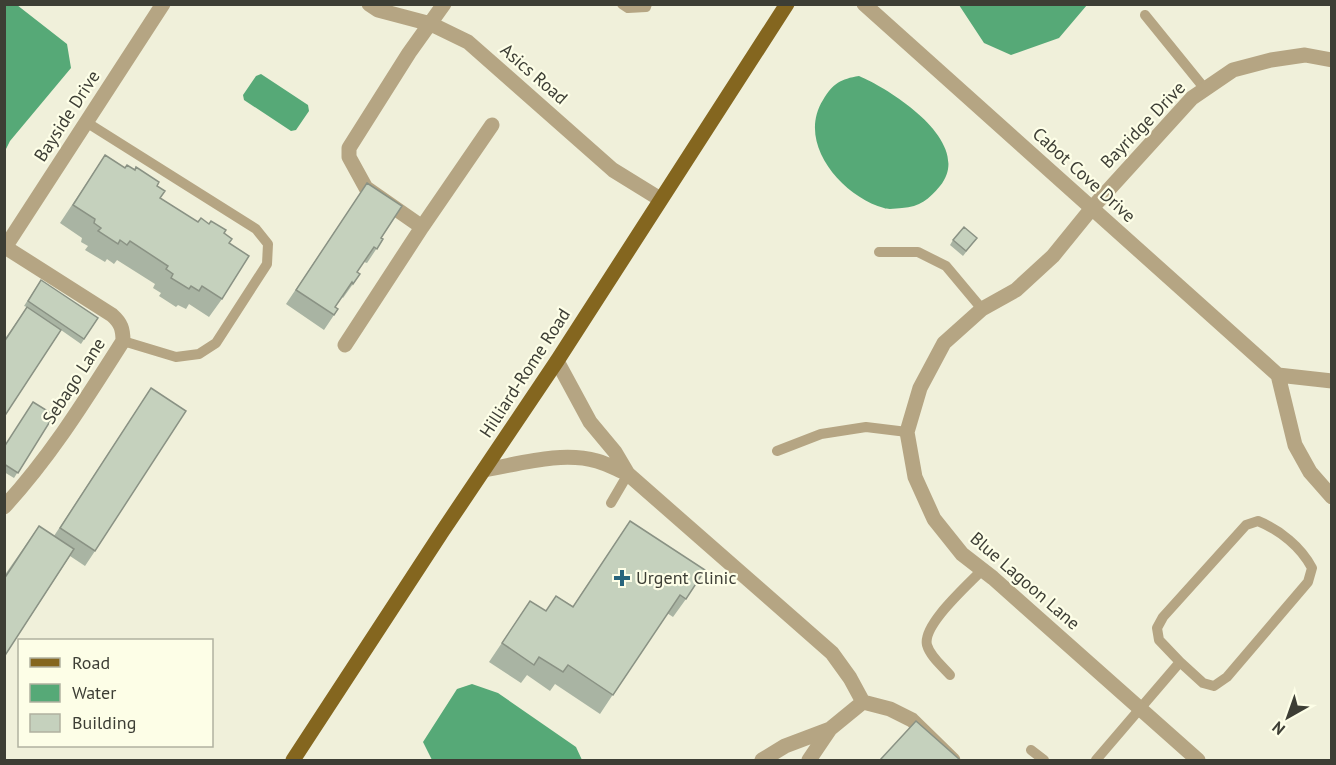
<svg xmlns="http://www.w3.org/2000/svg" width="1336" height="765" font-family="'PT Sans',sans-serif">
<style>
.water{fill:#56a977}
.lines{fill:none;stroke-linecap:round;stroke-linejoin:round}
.lane{stroke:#b5a583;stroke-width:10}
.street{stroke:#b5a583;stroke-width:15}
.primary{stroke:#84661f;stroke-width:15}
.wall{fill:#a9b4a3}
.building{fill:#c5d1bd;stroke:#8a9284;stroke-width:1.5}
.poi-dot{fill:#28657c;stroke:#fdfee7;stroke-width:2}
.labels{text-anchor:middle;stroke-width:4.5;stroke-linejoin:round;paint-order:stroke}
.street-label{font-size:18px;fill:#3d3e35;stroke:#fdfee7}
.poi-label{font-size:18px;fill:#3d3e35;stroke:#fdfee7;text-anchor:start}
</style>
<rect width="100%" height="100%" fill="#f0f0da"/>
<path class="water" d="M5 4 17 5 67 44 71 68 10 141 5 151Z
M959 5V4L1087 5 1059 38 1011 55 984 43Z
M261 74 308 105 309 111 296 130 291 131 244 100 243 95 256 76Z
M859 76C892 90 975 143 940 186 929 199 920 207 902 208 897 208 889 210 884 208 842 196 796 143 823 100 833 83 841 79 859 76Z
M472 684 498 693 576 747 582 760H432L423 742 457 689Z"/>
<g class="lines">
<path class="lane" d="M622 4 628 8 646 7 647 4
M1145 15 1205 89
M86 122 256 229 268 244 267 264 216 343 199 354 176 357 123 341
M879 252H918L946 266 982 309
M777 451 821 434 866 427 907 432
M611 503 628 474
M1258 521C1280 530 1301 547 1312 568L1308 582 1227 677 1214 686 1203 683 1180 662 1159 640 1157 628 1163 617 1246 525Z
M950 675C942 666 930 656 927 645 922 625 968 585 982 570
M1031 750 1044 760
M1096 760 1180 662"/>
<path class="street" d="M369 4 378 10 431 24 468 42 613 170 660 199
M444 4 409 53 349 148V157L366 188 422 227 492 125
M864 4 1278 375 1295 445 1310 472 1332 497
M4 249 163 4
M345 345 422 227
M557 361 590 422 615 452 628 474 832 653 850 678 863 702
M1278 375 1332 381
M484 470C520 464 561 451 597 461 608 464 618 470 628 474
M4 507C51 456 86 399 123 341 123 329 121 323 112 315L5 247
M863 702 890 709 912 720 953 760
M762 760 785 746 830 729 863 702
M809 760 830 729
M1198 760 993 578 962 554 934 519 915 477 907 432 920 388 944 343 982 309 1016 290 1053 256 1092 208 1192 98 1233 70 1271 60 1305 55 1332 60"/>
<path class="primary" d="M293 760 442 532 557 361 787 4"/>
</g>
<path class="wall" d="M105 155 125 168 157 186 160 198 198 222 224 233 229 243 222 299 209 317 189 304 186 309 178 305 176 307 159 296 161 293 153 288 155 284 117 260 114 264 107 259 105 262 85 250 88 246 81 242 82 238 60 223Z
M357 198 381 238 383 239 367 263 364 262 357 272 360 274 343 298 342 297 335 307 338 309 324 330 286 304Z
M953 240 973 243 963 256 950 245Z
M41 280 98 318 81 344 61 330 4 417V340L27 307 24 306Z
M151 388 95 551 85 566 70 556 4 657V576L39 526 54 536Z
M54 415 14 478 4 472V447Z
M630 521 686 599 673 617 667 613 600 714 555 684 550 691 527 675 521 683 489 662 530 601 546 611 556 596 573 606Z"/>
<path class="building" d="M105 155 125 168 127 165 135 170 136 167 159 182 157 186 165 191 160 198 198 222 201 218 209 224 211 221 226 230 224 233 232 239 229 243 249 256 222 299 202 286 199 291 191 286 189 289 171 278 173 274 166 269 168 266 130 241 127 245 120 240 118 244 98 231 101 228 94 223 95 219 73 205Z
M367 183 402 206 381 238 383 239 377 249 374 247 357 272 360 274 353 284 352 282 335 307 338 309 334 315 296 290Z
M964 227 977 238 966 251 953 240Z
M41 280 98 318 84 339 28 301Z
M27 307 61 330 4 417V342Z
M151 388 186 411 95 551 60 528Z
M33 402 54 415 18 473 4 464V447Z
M630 521 705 570 686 599 680 595 613 695 568 665 563 672 539 657 534 665 502 643 530 601 546 611 556 596 573 607Z
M39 526 74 549 4 657V579Z
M916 721 959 759 958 760H880Z"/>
<path class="poi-dot" d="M619 569h6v6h6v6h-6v6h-6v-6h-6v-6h6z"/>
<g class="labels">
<g class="street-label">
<text transform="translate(534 74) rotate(41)" y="6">Asics Road</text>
<text transform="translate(67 116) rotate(-57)" y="6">Bayside Drive</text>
<text transform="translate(1143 125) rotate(-46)" y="6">Bayridge Drive</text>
<text transform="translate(1084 175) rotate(42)" y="6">Cabot Cove Drive</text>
<text transform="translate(525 373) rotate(-57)" y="6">Hilliard-Rome Road</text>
<text transform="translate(74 381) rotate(-57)" y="6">Sebago Lane</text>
<text transform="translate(1025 581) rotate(41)" y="6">Blue Lagoon Lane</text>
</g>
<g class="poi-label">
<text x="636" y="584">Urgent Clinic</text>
</g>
</g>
<rect width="1336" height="765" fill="none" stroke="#3d3e35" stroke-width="12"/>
<rect x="18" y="639" width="195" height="108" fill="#fdfee7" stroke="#b0b1a0" stroke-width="1.5"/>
<rect x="30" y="658" width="30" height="9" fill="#84661f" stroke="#b0b1a0" stroke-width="1.5"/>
<text x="72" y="669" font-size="18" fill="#3d3e35">Road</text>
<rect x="30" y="684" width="30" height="18" fill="#56a977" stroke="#b0b1a0" stroke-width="1.5"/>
<text x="72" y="699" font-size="18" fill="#3d3e35">Water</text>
<rect x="30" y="714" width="30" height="18" fill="#c5d1bd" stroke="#b0b1a0" stroke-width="1.5"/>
<text x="72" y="729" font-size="18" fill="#3d3e35">Building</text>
<g transform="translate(1288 717) rotate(220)" stroke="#fdfee7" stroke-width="4.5" paint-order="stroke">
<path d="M0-4.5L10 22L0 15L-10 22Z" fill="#3d3e35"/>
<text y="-9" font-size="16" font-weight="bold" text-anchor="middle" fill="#3d3e35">N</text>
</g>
</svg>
